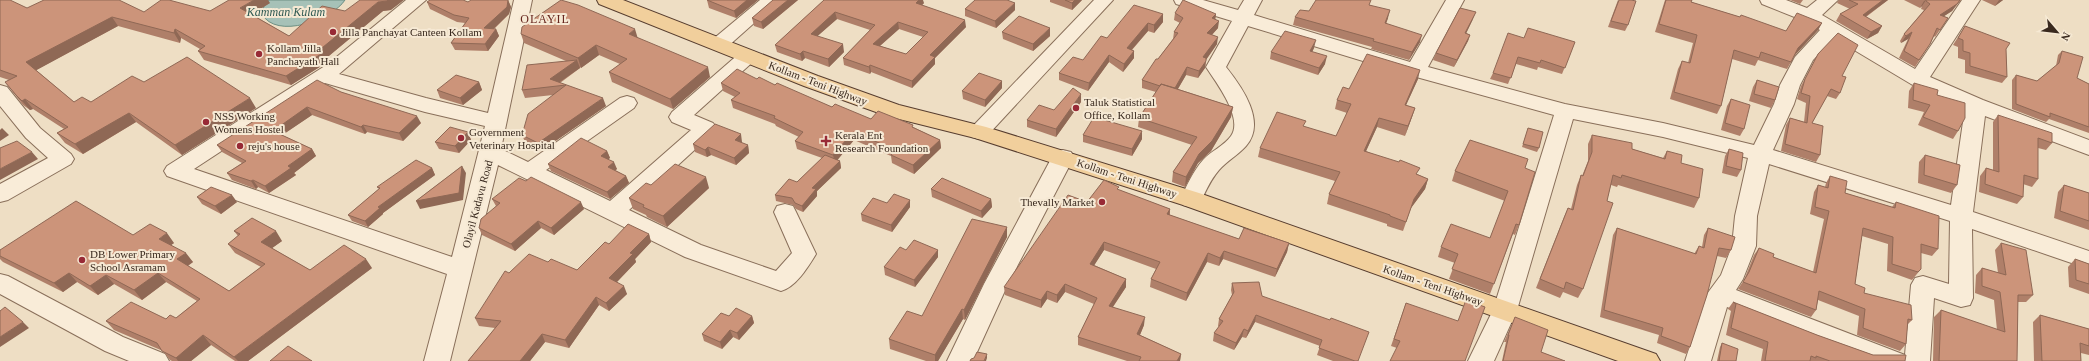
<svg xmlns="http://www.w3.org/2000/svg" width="2089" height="361" font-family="'Times New Roman',serif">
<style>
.water{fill:#a6c1b7;stroke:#6d9084}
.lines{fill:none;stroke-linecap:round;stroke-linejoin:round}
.minor-casing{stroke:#896f5a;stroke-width:2}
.major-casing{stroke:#573d2f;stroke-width:2}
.minor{fill:#f9ecd8;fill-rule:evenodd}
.major{fill:#f1cf9c;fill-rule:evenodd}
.wall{fill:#af7f69;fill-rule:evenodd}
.shaded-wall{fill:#8f6855}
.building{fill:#cc947a;stroke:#8f6855;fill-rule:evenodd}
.poi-dot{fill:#982a36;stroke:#f6e9d4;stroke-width:1.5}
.labels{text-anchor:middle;stroke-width:4;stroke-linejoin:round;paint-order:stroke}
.poi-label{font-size:11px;fill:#39291e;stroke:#f6e9d4;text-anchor:start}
.street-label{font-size:11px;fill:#39291e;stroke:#f6e9d4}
.water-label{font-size:12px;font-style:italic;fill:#2e5952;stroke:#f6e9d4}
.neighbourhood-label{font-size:12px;letter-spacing:1px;fill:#66261e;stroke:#f6e9d4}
</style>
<rect width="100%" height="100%" fill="#eedec4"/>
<path class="water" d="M269 0H345C332 20 276 40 262 14L264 6Z"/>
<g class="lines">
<defs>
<path id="minor" d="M406 0H426L339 74 426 98 488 113 514 0H532L501 149 528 162 620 98 627 96 634 98 637 103 634 108 546 170 610 201 691 130 672 122 669 117 672 112 741 52 748 50 755 52 758 56 755 60 694 115 713 123 717 128 713 133 629 210 701 245 776 271 792 253 774 212 777 206 785 204 793 206 796 212 816 254C808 267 796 287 781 291L685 257 498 165 450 361H424L447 274 167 176 164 171 167 166 328 64ZM325 83 425 112 485 126 452 257 194 169Z
M760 0H780L726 48 719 50 712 48 709 44 712 40Z
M1094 0H1113L986 137 979 139 972 137 968 132 972 127Z
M1174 0H1203L1238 10 1244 0H1262L1254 15 1410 62 1446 0H1464L1428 67 1565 104 1663 123 1754 145 1774 104 1780 85 1795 57 1820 30 1802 20 1762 4 1760 0H1786L1807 8 1817 0H1838L1822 15 1915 69 1962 0H1980L1930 77 1983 100 2089 140V155L1985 116 1973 212 2089 251V269L1972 229 1973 298 1970 305 1961 307 1934 298 1930 361H1867L1727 307 1711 361H1685L1707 294 1721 275 1732 246 1735 216 1748 158 1663 137 1573 119 1517 310 1494 361H1468L1493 310 1554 115 1409 75 1248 26 1226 67C1242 87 1267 122 1246 146 1238 155 1227 161 1219 170 1210 180 1205 193 1199 205L1191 207 1183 205 1180 199C1187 186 1193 171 1203 160 1211 151 1224 146 1231 136 1244 118 1215 81 1206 67L1232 21 1176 4ZM1834 38 1911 84 1965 108 1951 205 1773 150 1794 104 1800 85 1813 60ZM1769 164 1950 221 1949 284 1923 276 1915 278 1911 285 1905 355 1736 290 1743 279 1756 246 1757 216Z
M0 85 7 87 40 128 71 154 74 159 71 164 8 200 0 202V184L48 158 26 138 0 106Z
M1063 150 1071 152 1074 157 1008 284 973 361H947L984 284 1052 157 1055 152Z
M0 274 8 276 123 337 165 354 169 361H129L105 351 0 294Z"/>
<path id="major" d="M597 0H623L818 76 899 105 986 127 1199 193 1656 354 1660 361H1618L1183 205 975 138 887 116 804 86 599 4Z"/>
</defs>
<use href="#minor" class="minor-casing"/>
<use href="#major" class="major-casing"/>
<use href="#minor" class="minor"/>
<use href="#major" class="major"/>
</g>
<path class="wall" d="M0 0 27 8 144 12 210 11 270 3 251 14 289 36 345 11 391 10 383 11 324 60 326 63 291 85 204 60 198 51 200 49 181 38 180 43 118 26 36 70 74 102H91L144 82 256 108 182 155 136 122 83 154 65 143 57 133 64 129 33 109 30 110 23 105 5 82 9 80 0 77Z
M508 0 511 7 509 14 494 29H496L499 36 488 51 455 50 451 43 465 23 457 22 430 9 427 2H468Z
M707 0H758L736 18 709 8Z
M773 0H798L763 29 754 26 752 18Z
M824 0 924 3 922 5 966 27 935 58V64L912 88 871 72 870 74 844 65 843 58 870 30 837 19 817 36 844 52 829 67 805 58 802 61 777 52 775 45ZM899 29 923 37 906 54 880 46Z
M1050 0H1082L1072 10 1050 2Z
M1618 0 1628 25 1625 31 1608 27Z
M1665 0H1692L1691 2 1740 17 1786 31 1822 23 1818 30 1795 55 1787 69 1758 60 1755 66 1732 59 1721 106 1717 114 1670 99 1678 69 1682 61 1688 63 1693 43 1655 32Z
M1790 0H1803L1800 4Z
M1839 0H1888L1866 17 1882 26 1878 33 1867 39 1836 21 1840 14 1850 9 1837 3Z
M1904 0H1961L1952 11 1944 16 1948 18 1935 37 1934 36 1930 44 1915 67 1899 58 1908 39 1901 43 1900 41 1904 34 1924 10 1921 9 1922 6 1920 8Z
M1982 0H2003L1995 6Z
M1370 5 1388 18 1386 24 1420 42 1409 60 1371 49 1372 47 1293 25 1295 17 1309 11Z
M965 9 1015 10 996 28 965 16Z
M1175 13 1216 14 1215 20 1218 28 1212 35 1217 44 1206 60 1205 68 1198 78 1186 75 1178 89 1233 107 1231 117 1211 151 1198 163 1185 187 1172 182 1173 172 1192 145 1138 127 1139 118 1156 92 1142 88V80L1173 39 1174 32 1180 23 1174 20Z
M1163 14V22L1154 33 1148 31 1132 50 1134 51V58L1123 72 1109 62 1088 91 1059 80V73L1083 60 1107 38Z
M1473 19 1466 33 1470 35 1468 41 1454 67 1433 60 1436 53Z
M1965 26 2006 49 2007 77 2002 83 1965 73V60L1958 58V47L1953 45Z
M1002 32 1050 36 1033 51 1003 39Z
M521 34 638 38 710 77 673 109 612 82 609 72 620 64 599 55 581 68 580 67V68L560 83 606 106 541 151 526 144 522 135 553 95 525 98 522 90 566 61 524 43Z
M1524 38 1575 42 1562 74 1538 67 1537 70 1516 64 1508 84 1490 79 1493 73Z
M1314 48 1312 52 1325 64 1318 75 1270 59 1271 52Z
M2062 51 2077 78 2089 84V133L2049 119 2046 122 2012 109V80L2016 75 2037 81 2056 66 2058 55Z
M1818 54 1842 76 1840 93 1836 99 1827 96 1812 123 1820 155 1816 162 1781 151 1786 125 1790 118 1804 122 1806 103 1797 99 1801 86Z
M757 79 775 85 832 107 871 119 913 127 940 140 941 148 914 174 892 163 891 156 854 140 837 160 840 161 841 168 817 191V196L803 212 796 209 793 205 776 201 775 195 797 182 822 158 797 149 795 141 799 137 776 126 775 124 733 108 731 100 735 97 723 91 721 83Z
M1418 79 1406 105 1415 108 1412 117 1405 136 1377 127 1366 151 1428 179 1425 189 1411 208 1403 231 1387 226V224L1327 204 1329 194 1335 181 1258 157 1260 148 1304 127 1336 136 1347 113 1335 109 1337 100 1349 89Z
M1757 80 1775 100 1771 108 1749 101 1753 87Z
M1002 81V88L985 107 963 99 962 91Z
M479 82 482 90 463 105 440 98 437 90Z
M1914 83 1937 95 1958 131 1953 139 1918 125 1924 112 1908 108 1909 91Z
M341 92 421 123 403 141 367 132 365 134 312 115 282 135 312 149 316 156 294 173 296 175 269 193 258 187 256 189 232 180 227 173 242 163 222 152 217 145Z
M1731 99 1744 129 1740 136 1721 130 1727 106Z
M1081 102 1056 137 1027 127V120L1054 110Z
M1998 115 2052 143 2046 150 2038 148V179L2032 187 2023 184V197L2017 204 1979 192 1980 176 1986 168 1993 170V122Z
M1528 128 1539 148 1537 152 1522 147Z
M468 132 471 140 459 153 439 149 435 142Z
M1083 135 1142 139 1132 156 1083 142Z
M1592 135 1632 149 1663 158 1667 151 1681 163 1699 198 1694 208 1618 185 1617 187 1611 185 1583 289 1578 298 1563 292 1560 298 1536 288 1564 217 1568 208 1571 209 1577 185 1581 175 1582 176 1588 161V144Z
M742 142V143L748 145 749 153 736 165 711 155 707 157 695 152 693 144Z
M1729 149 1741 170 1737 177 1722 173 1725 156Z
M607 151 610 158 608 159 617 169 615 170 626 176 629 183 610 199 551 171 548 164Z
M1925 155 1957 185 1951 193 1918 183 1919 162Z
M432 168 435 175 383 213V214L368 227 352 221 348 215 379 189 377 187Z
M1525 168 1519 225 1515 235 1513 234 1490 294 1449 279 1455 263 1438 257 1441 247 1490 238 1505 201 1452 181 1455 171Z
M1830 176 1845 193 1892 207 1896 202 1938 249 1932 256 1921 253V269L1912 280 1887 271 1888 244 1862 236 1855 284 1864 293 1912 320 1907 325 1906 344 1900 351 1857 335 1859 316 1818 300 1816 310 1811 317 1738 289 1744 280 1754 255 1759 248 1773 257 1813 272 1824 219 1810 214 1814 192 1818 185 1825 187 1826 183Z
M651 185 709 188 667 227 647 217 646 215 633 209 629 198Z
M2064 185 2089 193V230L2054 218 2058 192Z
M931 189 991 199 992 207 982 218 932 197Z
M1119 190 1170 209V215L1239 239 1289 243 1287 252 1275 277 1223 259 1219 266 1207 262 1186 301 1150 287 1151 279 1156 269 1104 250 1094 265 1126 279V287L1113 307 1144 325 1140 335 1181 354 1180 361H1127L1078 345V337L1094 304 1065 292 1057 303 1047 299 1041 308 1005 295 1004 287 1087 202Z
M197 197 237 202 221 214 202 204Z
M492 199 584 209 554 235 541 228 515 251 482 235 479 228 496 206Z
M887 203 910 207 892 232 862 221 861 214Z
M1007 227V237L965 320 963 319 938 361H926L890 349 889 339 922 316Z
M1617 228 1694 254 1699 246 1702 247 1704 235 1708 228 1731 250 1726 258 1717 256 1690 347 1686 354 1657 343 1659 335 1600 317 1613 235Z
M234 231 282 241 272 248 310 270 372 268 248 361H235L211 345 191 361H172L170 360 163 351 114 330 106 321 166 319 176 318 197 301 166 282 142 300 114 284 98 295 77 282 63 292 3 262 0 259V250L133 235 174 243 171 245 193 262 188 266 229 291 261 267 235 253 228 244 238 236Z
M649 234 651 242 635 259 636 262 617 282 627 294 609 311 599 305 569 348 545 342 530 361H468L495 328 479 326 475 318 509 273 548 262 577 270 609 244Z
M2001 243 2033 295 2026 302H2018L2017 361H1933L1934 317 1941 310 1997 330 1994 300 1975 293 1976 275 1982 268 1998 273 1995 250Z
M906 250H938V257L915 287 885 275 884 267Z
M2075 259 2089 264V294L2069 287 2068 267Z
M1232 283 1262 296 1358 361H1333L1317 355 1320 346 1255 322 1246 338 1242 337 1234 350 1213 341 1214 333 1219 327 1218 326 1219 319 1232 295 1231 290Z
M1733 302 1817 335 1873 355 1905 361H1761L1763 349 1726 335 1731 311 1728 309Z
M1406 303 1465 361 1397 348 1391 346Z
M2040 315 2089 329V355L2081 353V361H2034L2033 322Z
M729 316H752L754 323 739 340 733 337 722 349 704 341 702 334Z
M1515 317 1541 352 1565 361H1502L1506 342H1504Z
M1722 343 1736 361H1717L1720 347Z"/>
<path class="shaded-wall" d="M254 0H268L270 3 246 18 240 8Z
M388 0H404L391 10 383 11 324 60 326 63 291 85 286 76 378 2Z
M508 0 511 7 509 14 487 35 484 28Z
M747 0H758L736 18 734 11Z
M788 0H798L763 29 761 22Z
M919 0H923L924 3 917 10 916 3Z
M1075 0H1082L1072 10V3Z
M1883 0H1888L1858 22 1863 15Z
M1926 0 1922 6 1920 8 1924 1Z
M1960 0 1952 11 1935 22 1940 15Z
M1999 0H2003L1995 6Z
M1015 3V10L996 28 995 21Z
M1390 10 1388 18 1383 31 1385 23Z
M835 12 837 19 812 41 811 34Z
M1476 12 1473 19 1463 40 1465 33Z
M1163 14V22L1154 33V25Z
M1216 14 1215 21 1212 18Z
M112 17 118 26 33 72 26 62Z
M965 20 966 27 935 58V64L912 88V81L930 55Z
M1219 21 1218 28 1206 41 1207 33Z
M898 22 899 29 874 51 873 44Z
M1148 23V31L1127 55V48Z
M1822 23 1818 30 1794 56 1798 48Z
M1882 26 1878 33 1867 39 1871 32Z
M1050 28V36L1033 51V44Z
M175 29 181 38 180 43 174 33Z
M496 29 499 36 488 51 485 44Z
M635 29 638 39 629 34Z
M1912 32 1908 39 1901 43 1906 36Z
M1422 35 1420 42 1409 60 1412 52Z
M1470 35 1468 41 1454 67 1457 60Z
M1218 37 1217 44 1203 64V57Z
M1316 40 1314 48 1309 58 1310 51Z
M843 44 844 52 829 67 828 59Z
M596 45 599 55 581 68 578 58Z
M803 51 805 58 802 61 800 54Z
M1134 51V58L1123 72 1124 64Z
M1109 55V62L1088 91 1089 83Z
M1327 56 1325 64 1318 75 1319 68Z
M577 60 580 68 554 86 550 79Z
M1206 61 1205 68 1198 78 1199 71Z
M870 65 871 72 870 74 869 67Z
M708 67 710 77 673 109 670 99Z
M1187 67 1186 75 1173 97 1174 90Z
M1420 70 1418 79 1402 114 1405 105Z
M1002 81V88L985 107V100Z
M479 82 482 90 463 105 460 98Z
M1081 94V102L1056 137V129Z
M250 98 256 108 182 155 175 145Z
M603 98 606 106 541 151 538 143Z
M25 99 33 109 30 110 22 101Z
M307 107 312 115 278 138 273 131Z
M1233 107 1231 117 1211 151 1198 163 1185 187 1186 177 1199 154Z
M1415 108 1412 117 1405 136 1408 126Z
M129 113 136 122 83 154 75 144Z
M417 116 421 123 403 141 399 133Z
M1379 118 1377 127 1362 160 1364 151Z
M363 125 367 132 365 134 361 127Z
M2 128 9 135 0 141V130Z
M1142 131V139L1132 156V149Z
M468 132 471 140 459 153 455 146Z
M853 132 854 140 835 163 833 155Z
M741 134 742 142 737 147 735 140Z
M940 140 941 148 914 174 913 165Z
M748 145 749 153 736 165 734 158Z
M708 147 711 155 707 157 705 150Z
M312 149 316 156 294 173 296 175 269 193 265 186 288 166Z
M607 151 610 158 603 163 601 156Z
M32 152 38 159 0 180V169Z
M840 161 841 168 817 191V196L803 212 802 206 812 188Z
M614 162 617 169 611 174 608 167Z
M462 166 466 173 463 200 420 209 416 201Z
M432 168 435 175 383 213V214L368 227 365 221 378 207Z
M626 176 629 183 610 199 607 192Z
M706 177 709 188 667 227 663 216Z
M1428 179 1425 189 1411 208 1403 231 1414 199Z
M253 180 258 187 256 189 251 181Z
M232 195 237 202 221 214 215 206Z
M991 199 992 207 982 218 981 211Z
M910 200V207L892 232 891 225Z
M581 202 584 209 554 235 551 228Z
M1170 209 1169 217 1167 214Z
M538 221 541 228 515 251 511 244Z
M1007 227V237L965 320 964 310Z
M276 231 282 241 268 251 261 242Z
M167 233 174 243 167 248 159 239Z
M649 234 651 242 635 259 636 262 613 286 609 278 630 253Z
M1104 242V250L1090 272V264Z
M1289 243 1287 252 1275 277 1277 269Z
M938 250V257L915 287 914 280Z
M1224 251 1223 259 1219 266 1220 258Z
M186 253 193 262 184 268 177 259Z
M1208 253 1207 262 1186 301 1187 293Z
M366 259 372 268 248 361H238L234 357Z
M69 273 77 282 63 292 54 283Z
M158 273 166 282 142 300 134 290Z
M106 275 114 284 98 295 90 286Z
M1126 279V287L1108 314 1109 306Z
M1065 284V292L1057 303V295Z
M624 286 627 294 609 311 606 303Z
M1047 291V299L1041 308V300Z
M596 297 599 305 569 348 565 340Z
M962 309 963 319 938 361H935V355Z
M1256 315 1255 322 1246 338 1248 331Z
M752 316 754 323 739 340 737 333Z
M1145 317 1144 325 1137 342V334Z
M23 322 29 328 0 347V337Z
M1244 329 1242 337 1234 350 1236 343Z
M730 330 733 337 722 349 720 342Z
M542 334 545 342 530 361H520Z
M203 335 211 345 191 361H178L176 358Z
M987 354V358L986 361H984Z
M1181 354 1180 361H1177Z"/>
<path class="building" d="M0 0H10L27 8 44 0H119L144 12 161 0H169L210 11 229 0H254L240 8 289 36 322 6 345 11 360 0H388L387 1 378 2 317 52 321 54 286 76 198 51 205 46 175 29 174 33 112 17 26 62 74 102 82 97 91 102 132 76 144 82 187 57 250 98 175 145 129 113 75 144 57 133 68 127 25 99 22 101 16 95 5 82 17 76 0 70Z
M430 0H463L468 2 471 0H508L507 7 484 28 496 29 485 44 451 43 469 18 454 15 427 2Z
M561 0 578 5 635 29 629 34 708 67 670 99 609 72 627 59 596 45 578 58 521 34 522 27Z
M707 0H747L734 11Z
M773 0H788L761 22 752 18Z
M824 0H919L916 3 965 20 930 55 935 57 912 81 870 65 869 67 843 58 875 25 835 12 811 34 843 44 828 59 803 51 800 54 775 45ZM898 22 928 32 906 54 873 44Z
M975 0H1007L1015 3 995 21 965 9Z
M1065 0H1075L1072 3Z
M1183 0 1216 14 1212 18 1219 21 1207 33 1218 37 1203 57 1206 58V61L1199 71 1187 67 1175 88 1161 84 1160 86 1142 80 1156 59H1158L1178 33 1174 32 1183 18 1175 13Z
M1316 0H1371L1369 5 1390 10 1385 23 1422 35 1412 52 1373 41 1374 39 1295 17 1300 10 1309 11Z
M1619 0H1631L1636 1 1628 25 1611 21Z
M1666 0H1692L1691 2 1740 17 1741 15 1786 31 1797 13 1822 23 1798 48 1791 62 1761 52 1759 58 1734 50 1721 106 1674 92 1682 61 1690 63 1697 35 1659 24Z
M1849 0H1883L1863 15 1882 26 1871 32 1840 14 1858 4Z
M1926 0H1960L1957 4 1940 15 1948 18 1940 30 1937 28 1930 44 1919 60 1904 51 1912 32 1906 36 1904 34 1930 4 1926 1Z
M1134 5 1163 14 1154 25 1148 23 1127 48 1134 51 1124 64 1109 55 1089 83 1059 73 1073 57 1083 60 1101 36 1107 38Z
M1460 8 1476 12 1465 33 1470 35 1457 60 1436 53Z
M1019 16 1050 28 1033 44 1002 32Z
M1965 26 2010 43 2006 49 2007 77 1970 66V53L1963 51V40L1958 38Z
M1528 28 1575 42 1565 68 1541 60 1540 63 1518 57 1511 78 1493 73 1508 33 1524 38Z
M1285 31 1316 40 1310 51 1327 56 1319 68 1271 52Z
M1838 33 1858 45 1842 76 1846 77 1840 93 1831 89 1812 123 1823 126 1820 155 1785 144 1790 118 1807 123 1810 96 1801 93 1805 79 1818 54Z
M2062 51 2083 57 2077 78 2089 84V127L2050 113V117L2016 104V75L2037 81 2059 63Z
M1367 54 1420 70 1405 105 1415 108 1408 126 1379 118 1364 151 1399 162 1400 160 1420 168 1416 174 1428 179 1414 199 1406 222 1390 216V215L1329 194 1340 172 1260 148 1277 112 1306 121 1303 126 1336 136 1351 104 1337 100 1343 87 1349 89Z
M577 60 550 79 603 98 538 143 522 135 528 114 566 85 522 90 527 65Z
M737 69 757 79 759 77 775 85 777 83 832 107 835 104 871 119 878 111 913 125 912 127 940 140 913 165 891 155 896 150 853 132 833 155 795 141 803 132 774 118 775 116 731 100 740 93 721 83Z
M979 73 1002 81 985 100 962 91Z
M456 75 479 82 460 98 437 90Z
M317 80 341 92 417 116 399 133 363 125 361 127 307 107 273 131 312 149 288 166 291 168 265 186 253 180 251 181 227 173 246 161 217 145Z
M1757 80 1779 87 1775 100 1754 94Z
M1914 83 1938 90 1937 95 1965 103V118L1958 131 1923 117 1930 105 1913 100Z
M1161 84 1233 107 1212 141 1199 154 1186 177 1173 172 1197 137 1139 118Z
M1073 88 1081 94 1056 129 1027 120 1039 105 1054 110Z
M1731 99 1750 105 1744 129 1725 123Z
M1998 115 2052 133V143L2038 138V179L2024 175 2023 197 1985 184 1986 168 1999 172Z
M1094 117 1142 131 1132 149 1083 135Z
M715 124 741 134 735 140 748 145 734 158 708 147 705 150 693 144Z
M450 127 468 132 455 146 435 142Z
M1528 128 1543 132 1539 148 1523 144Z
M1592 135 1632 143V149L1665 159 1667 151 1682 155 1681 163 1703 169 1699 198 1622 175 1621 178 1613 175 1607 201 1613 203 1583 289 1566 282 1564 289 1540 279 1568 208 1573 210 1581 175 1583 176 1592 152Z
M581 138 607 151 601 156 614 162 608 167 626 176 607 192 548 164Z
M1470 140 1528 159 1525 168 1535 172 1519 225 1516 224 1494 284 1452 269 1458 254 1441 247 1451 224 1490 238 1508 191 1455 171Z
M17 141 32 152 0 169V148Z
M1729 149 1743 153 1741 170 1726 166Z
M825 155 840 161 812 188 816 189 802 206 795 203 792 198 775 195 789 179 797 182Z
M1925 155 1960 165 1957 185 1924 175Z
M416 160 432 168 378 207 380 208 365 221 348 215 380 188 377 187Z
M675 164 706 177 663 216 643 207 644 205 629 198 646 183 651 185Z
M462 166 459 193 416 201Z
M1830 176 1847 181 1845 193 1895 208 1896 202 1939 216 1938 249 1921 244V269L1918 272 1892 264 1893 237 1863 228 1855 284 1865 288 1864 293 1911 305 1912 320 1908 319 1906 344 1863 328 1865 309 1819 291 1816 310 1743 282 1749 272 1759 248 1774 254 1773 257 1816 273 1829 211 1815 207 1818 185 1828 188Z
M531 177 581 202 551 228 538 221 511 244 479 228 481 219 500 203 492 199 519 178 526 181Z
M942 178 991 199 981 211 931 189Z
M1104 180 1119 187 1117 189 1170 209 1167 214 1239 239 1244 228 1289 243 1277 269 1224 251 1220 258 1208 253 1187 293 1151 279 1160 262 1104 242 1090 264 1126 279 1109 306 1145 317 1137 334 1181 354 1177 361H1139L1141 357 1078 337 1097 298 1065 284 1057 295 1047 291 1041 300 1004 287 1068 195 1087 202Z
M2064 185 2089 193V221L2060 211Z
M211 187 232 195 215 206 197 197Z
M894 194 910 200 891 225 861 214 873 198 887 203Z
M76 201 133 235 150 224 167 233 159 239 186 253 177 259 229 291 265 264 228 244 240 234 234 231 252 218 276 231 261 242 310 270 344 245 366 259 234 357 203 335 176 358 162 351 157 343 106 321 131 302 166 319 170 315 176 318 200 299 158 273 134 290 106 275 90 286 69 273 54 283 0 256V250Z
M972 219 1007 227 964 310 962 309 935 355 889 339 907 311 922 316Z
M628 224 649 234 630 253 633 254 609 278 624 286 606 303 596 297 565 340 542 334 520 361H468L501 321 475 318 505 271 509 273 529 254 548 262 551 259 577 270 605 242 609 244Z
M1617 228 1696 254 1699 246 1704 248 1708 228 1735 237 1731 250 1719 248 1707 295 1690 347 1661 336 1663 328 1604 310Z
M914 240 938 250 914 280 884 267 900 247 906 250Z
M2001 243 2026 250 2033 295H2018L2017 361H1939L1941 310 2005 332 2000 292 1982 286V268L2006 275Z
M2075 259 2089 264V284L2076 280Z
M1259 282 1262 296 1330 320 1331 318 1369 332 1358 361H1355L1319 348 1322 340 1256 315 1248 331 1244 329 1236 343 1214 333 1223 321 1219 319 1234 292 1232 283Z
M1466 300 1485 307 1465 361H1390L1400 341 1394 339 1406 303 1458 321Z
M1733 302 1817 335 1873 355H1906L1905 361H1830L1816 356V358L1811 356 1810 361H1765L1768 342 1731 328 1736 304Z
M5 307 23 322 0 337V311Z
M736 308 752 316 737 333 730 330 720 342 702 334 721 313 729 316Z
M2040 315 2089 329V346L2080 343 2081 361H2042Z
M1515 317 1548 330 1541 352 1565 361H1503L1509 335H1508Z
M1722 343 1738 349 1736 361H1719Z
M288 346 312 361H270Z
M977 352 987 354 984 361H970L971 359 974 358Z"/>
<g class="poi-dot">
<circle cx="333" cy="32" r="4"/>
<circle cx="259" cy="54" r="4"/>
<circle cx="1076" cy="108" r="4"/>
<circle cx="206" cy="122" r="4"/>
<circle cx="461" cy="138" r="4"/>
<path d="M824 135h4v4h4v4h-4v4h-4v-4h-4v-4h4z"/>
<circle cx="240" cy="146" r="4"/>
<circle cx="1102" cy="202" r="4"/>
<circle cx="82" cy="260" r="4"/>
</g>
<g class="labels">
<g class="poi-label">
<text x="341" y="36">Jilla Panchayat Canteen Kollam</text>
<text x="267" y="52">Kollam Jilla<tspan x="267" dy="13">Panchayath Hall</tspan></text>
<text x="1084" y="106">Taluk Statistical<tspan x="1084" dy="13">Office, Kollam</tspan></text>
<text x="214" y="120">NSS Working<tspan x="214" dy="13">Womens Hostel</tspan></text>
<text x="469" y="136">Government<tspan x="469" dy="13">Veterinary Hospital</tspan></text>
<text x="835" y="139">Kerala Ent<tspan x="835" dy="13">Research Foundation</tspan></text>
<text x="248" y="150">reju's house</text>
<text x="1094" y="206" text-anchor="end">Thevally Market</text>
<text x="90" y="258">DB Lower Primary<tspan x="90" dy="13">School Asramam</tspan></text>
</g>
<g class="street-label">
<text transform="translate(818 83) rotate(21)" y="4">Kollam - Teni Highway</text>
<text transform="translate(1127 178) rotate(18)" y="4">Kollam - Teni Highway</text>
<text transform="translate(477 204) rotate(-75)" y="4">Olayil Kadavu Road</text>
<text transform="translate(1433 285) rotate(19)" y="4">Kollam - Teni Highway</text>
</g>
<g class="water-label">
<text x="286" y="16">Kamman Kulam</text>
</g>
<g class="neighbourhood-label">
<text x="545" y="23">OLAYIL</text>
</g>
</g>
<g transform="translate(2057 32) rotate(118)" stroke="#f6e9d4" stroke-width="3" paint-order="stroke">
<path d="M0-3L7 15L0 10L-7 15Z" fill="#39291e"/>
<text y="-6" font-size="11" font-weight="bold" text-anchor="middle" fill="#39291e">N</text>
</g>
</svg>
